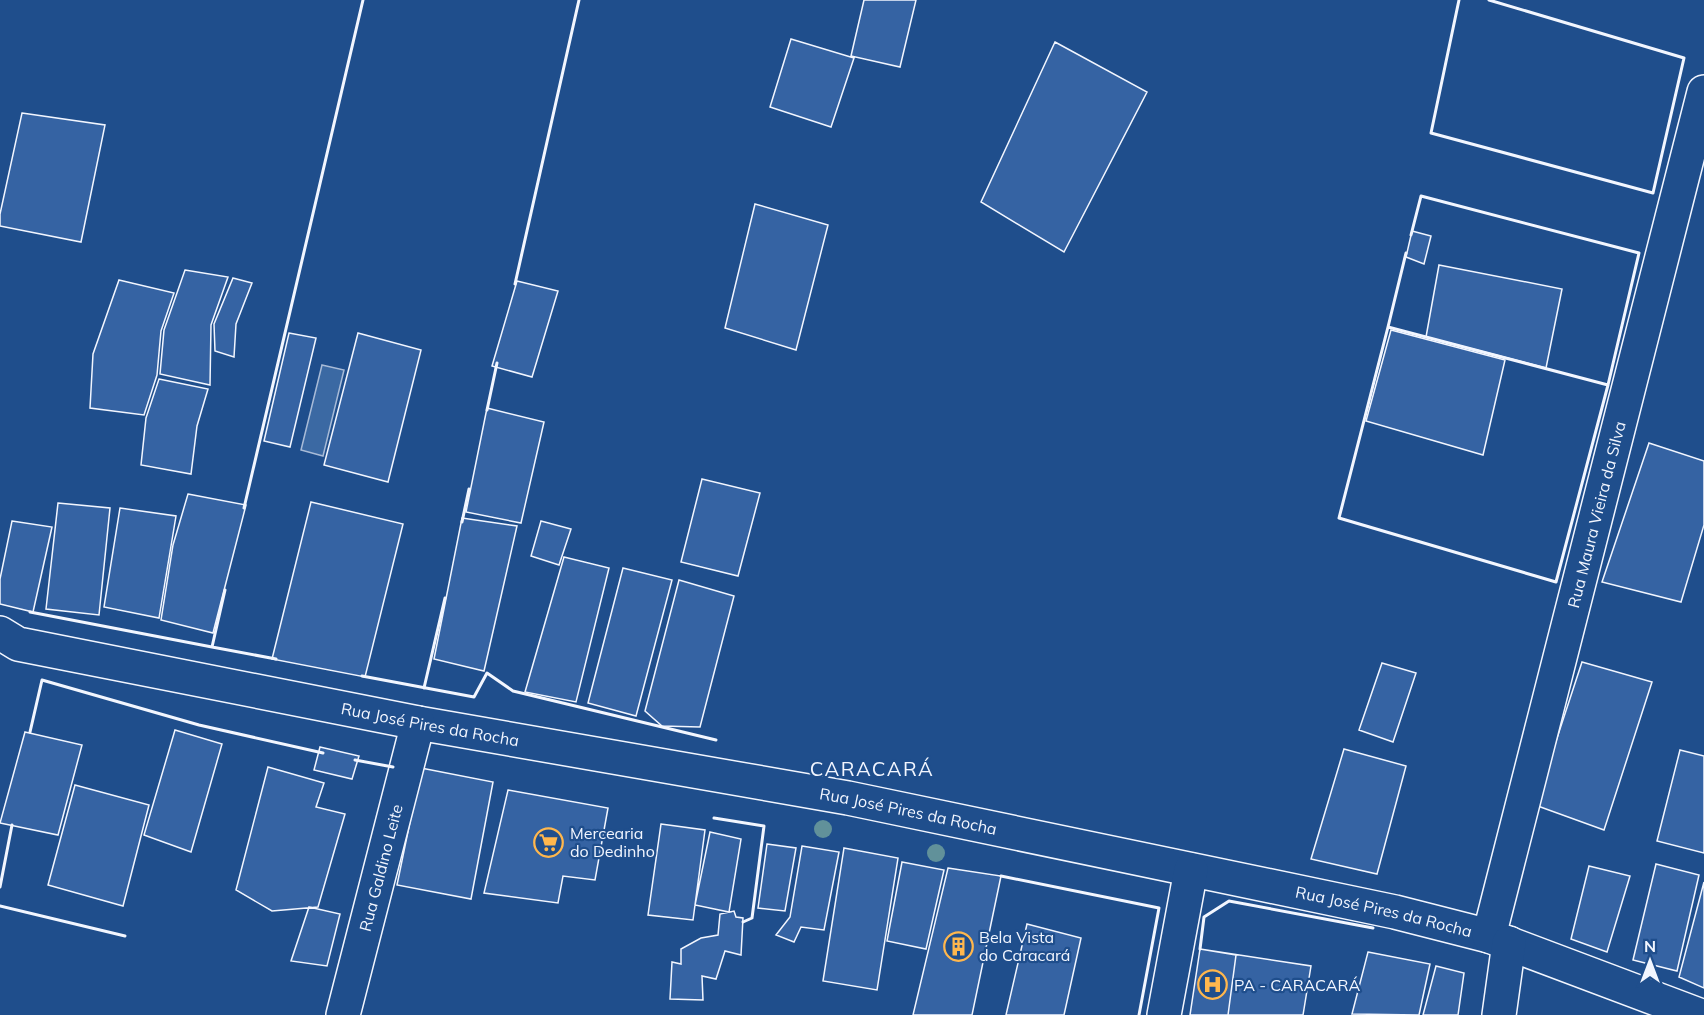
<svg xmlns="http://www.w3.org/2000/svg" width="1704" height="1015" font-family="Mulish,sans-serif">
<style>
.water{fill:#3b69a3;stroke:#a8bbd7;stroke-width:1.5}
.building{fill:#3563a3;stroke:#f2f6ff;stroke-width:1.5}
.lines{fill:none;stroke-linecap:round;stroke-linejoin:round}
.minor-casing{stroke:#f2f6ff;stroke-width:36}
.minor{stroke:#1f4e8c;stroke-width:33}
.wall{stroke:#f2f6ff;stroke-width:3}
.tree{fill:#61919a}
.labels{text-anchor:middle;stroke-width:4.5;stroke-linejoin:round;paint-order:stroke}
.street-label{font-size:16px;fill:#f2f6ff;stroke:#1f4e8c}
.poi-label{font-size:16px;fill:#f2f6ff;stroke:#1f4e8c;text-anchor:start}
.quarter-label{font-size:20px;letter-spacing:1.5px;fill:#f2f6ff;stroke:#1f4e8c}
</style>
<rect width="100%" height="100%" fill="#1f4e8c"/>
<path class="water" d="M322 365 344 370 323 456 301 450Z"/>
<path class="building" d="M864 0H916L900 67 851 56Z
M791 39 854 58 831 127 770 107Z
M1055 42 1147 92 1064 252 981 202Z
M22 113 105 125 81 242 0 226V214Z
M755 204 828 225 796 350 725 328Z
M1412 231 1431 236 1424 264 1406 257Z
M1439 265 1562 289 1546 368 1426 337Z
M185 270 228 277 211 325 210 385 160 374 164 330Z
M233 278 252 283 236 324 234 357 215 351 214 324Z
M119 280 174 293 161 331 157 375 144 415 90 408 93 354Z
M517 281 558 291 532 377 492 366Z
M1391 330 1505 360 1483 455 1366 421Z
M289 333 316 338 290 447 264 441Z
M358 333 421 350 388 482 324 465Z
M159 379 208 389 197 426 191 474 141 465 146 418Z
M487 408 544 422 521 523 466 512Z
M1649 443 1704 461V525L1681 602 1602 582Z
M702 479 760 493 738 576 681 562Z
M188 494 246 505 213 633 161 620 173 545Z
M311 502 403 524 365 677 272 659Z
M58 503 110 508 99 615 46 609Z
M120 508 176 516 159 618 104 607Z
M462 518 517 526 484 671 434 659Z
M12 521 52 527 33 612 0 604V579Z
M541 521 571 529 559 565 531 556Z
M564 557 609 568 576 702 525 692Z
M623 568 672 580 636 716 588 703Z
M679 580 734 596 700 727 662 726 645 711Z
M1582 662 1652 682 1604 830 1535 805Z
M1382 663 1416 673 1393 742 1359 730Z
M175 730 222 744 191 852 144 835Z
M25 732 82 745 58 835 0 823Z
M320 747 359 756 352 779 314 770Z
M1344 749 1406 766 1377 874 1311 859Z
M1680 750 1704 756V853L1657 841Z
M268 767 324 783 316 807 345 814 318 907 272 911 236 890Z
M421 768 493 782 471 899 397 885Z
M75 785 149 805 123 906 48 885Z
M508 790 608 808 595 880 563 876 558 903 484 893Z
M661 824 705 830 693 920 648 915Z
M710 832 741 839 729 912 695 905Z
M767 844 796 848 785 911 758 908Z
M802 846 839 852 824 930 801 927 794 942 776 935 790 917Z
M844 848 898 858 877 990 823 981Z
M902 862 944 870 926 949 887 941Z
M1656 864 1699 875 1677 971 1633 960Z
M1589 866 1630 876 1607 952 1571 939Z
M948 868 1001 876 972 1015H913Z
M1704 882V988L1679 977Z
M309 907 340 914 327 966 291 961Z
M734 911 736 917 743 918 741 955 725 951 716 979 702 976 703 1000 670 999 672 962 681 964V949L701 938 718 935 720 914Z
M1027 924 1081 938 1064 1015H1006Z
M1200 949 1236 955 1228 1015H1190Z
M1200 949 1311 966 1303 1015H1190Z
M1368 952 1430 964 1419 1015 1352 1014Z
M1436 966 1464 973 1458 1015H1423Z"/>
<g class="lines">
<defs>
<g id="minor">
<path id="s1" d="M0 633 18 644 418 723 848 798 1395 912 1489 936 1699 1015"/>
<path id="s2" d="M1489 936 1704 92"/>
<path id="s3" d="M343 1015 418 723"/>
<path d="M1164 1015 1191 870"/>
<path d="M1499 1015 1509 943"/>
</g>
</defs>
<use href="#minor" class="minor-casing"/>
<use href="#minor" class="minor"/>
<path class="wall" d="M1459 0 1431 133 1653 193 1684 58 1489 0
M1411 235 1421 196 1639 253 1608 385
M515 284 579 0
M1388 327 1608 385 1556 582 1339 518Z
M1388 327 1406 253
M487 410 497 363
M244 508 363 0
M462 522 469 489
M225 590 212 647 276 659
M30 612 212 647
M362 676 474 697 487 673 513 691 716 740
M424 688 445 598
M30 732 42 680 199 725 323 753
M355 760 393 767
M714 818 764 826 752 918 743 922
M1001 876 1159 908 1139 1015
M0 887 12 825
M0 906 125 936
M1200 949 1204 917 1229 901 1373 928"/>
</g>
<g class="tree">
<circle cx="823" cy="829" r="9"/>
<circle cx="936" cy="853" r="9"/>
</g>
<defs>
<symbol id="supermarket-ring" viewBox="-11 -11 22 22"><circle r="9.5" fill="#1f4e8c" stroke="#ffb74d" stroke-width="1.5"/><path d="M-6-5.5h2.5l.6 2H6L4.5 2H-2.5L-4.4-4H-6ZM-1.5 3.2a1.3 1.3 0 1 0 .1 0ZM3 3.2a1.3 1.3 0 1 0 .1 0Z" fill="#ffb74d"/></symbol>
<symbol id="building-ring" viewBox="-11 -11 22 22"><circle r="9.5" fill="#1f4e8c" stroke="#ffb74d" stroke-width="1.5"/><path d="M-4-6H4V6H1V3H-1V6H-4ZM-2.5-4.3h1.7v1.8h-1.7ZM.8-4.3h1.7v1.8H.8ZM-2.5-1h1.7V.8h-1.7ZM.8-1h1.7V.8H.8Z" fill="#ffb74d"/></symbol>
<symbol id="hospital-ring" viewBox="-11 -11 22 22"><circle r="9.5" fill="#1f4e8c" stroke="#ffb74d" stroke-width="1.5"/><path d="M-5-5h3v3.5h4V-5h3V5h-3V1.5h-4V5h-3Z" fill="#ffb74d"/></symbol>
</defs>
<g fill-rule="evenodd">
<use href="#supermarket-ring" x="532" y="826" width="33" height="33"/>
<use href="#building-ring" x="942" y="930" width="33" height="33"/>
<use href="#hospital-ring" x="1196" y="968" width="33" height="33"/>
</g>
<g class="labels">
<g class="street-label">
<text dy="6" stroke="none"><textPath href="#s2" startOffset="435">Rua Maura Vieira da Silva</textPath></text>
<text dy="6" stroke="none"><textPath href="#s1" startOffset="441">Rua José Pires da Rocha</textPath></text>
<text dy="6" stroke="none"><textPath href="#s1" startOffset="927">Rua José Pires da Rocha</textPath></text>
<text dy="6" stroke="none"><textPath href="#s3" startOffset="152">Rua Galdino Leite</textPath></text>
<text dy="6" stroke="none"><textPath href="#s1" startOffset="1413">Rua José Pires da Rocha</textPath></text>
</g>
<g class="poi-label">
<text x="570" y="839">Mercearia<tspan x="570" dy="18">do Dedinho</tspan></text>
<text x="979" y="943">Bela Vista<tspan x="979" dy="18">do Caracará</tspan></text>
<text x="1234" y="991">PA - CARACARÁ</text>
</g>
<g class="quarter-label">
<text x="872" y="776">CARACARÁ</text>
</g>
</g>
<g transform="translate(1650 961)" stroke="#1f4e8c" stroke-width="4.5" paint-order="stroke">
<path d="M0-4.5L10 22L0 15L-10 22Z" fill="#f2f6ff"/>
<text y="-9" font-size="16" font-weight="bold" text-anchor="middle" fill="#f2f6ff">N</text>
</g>
</svg>
